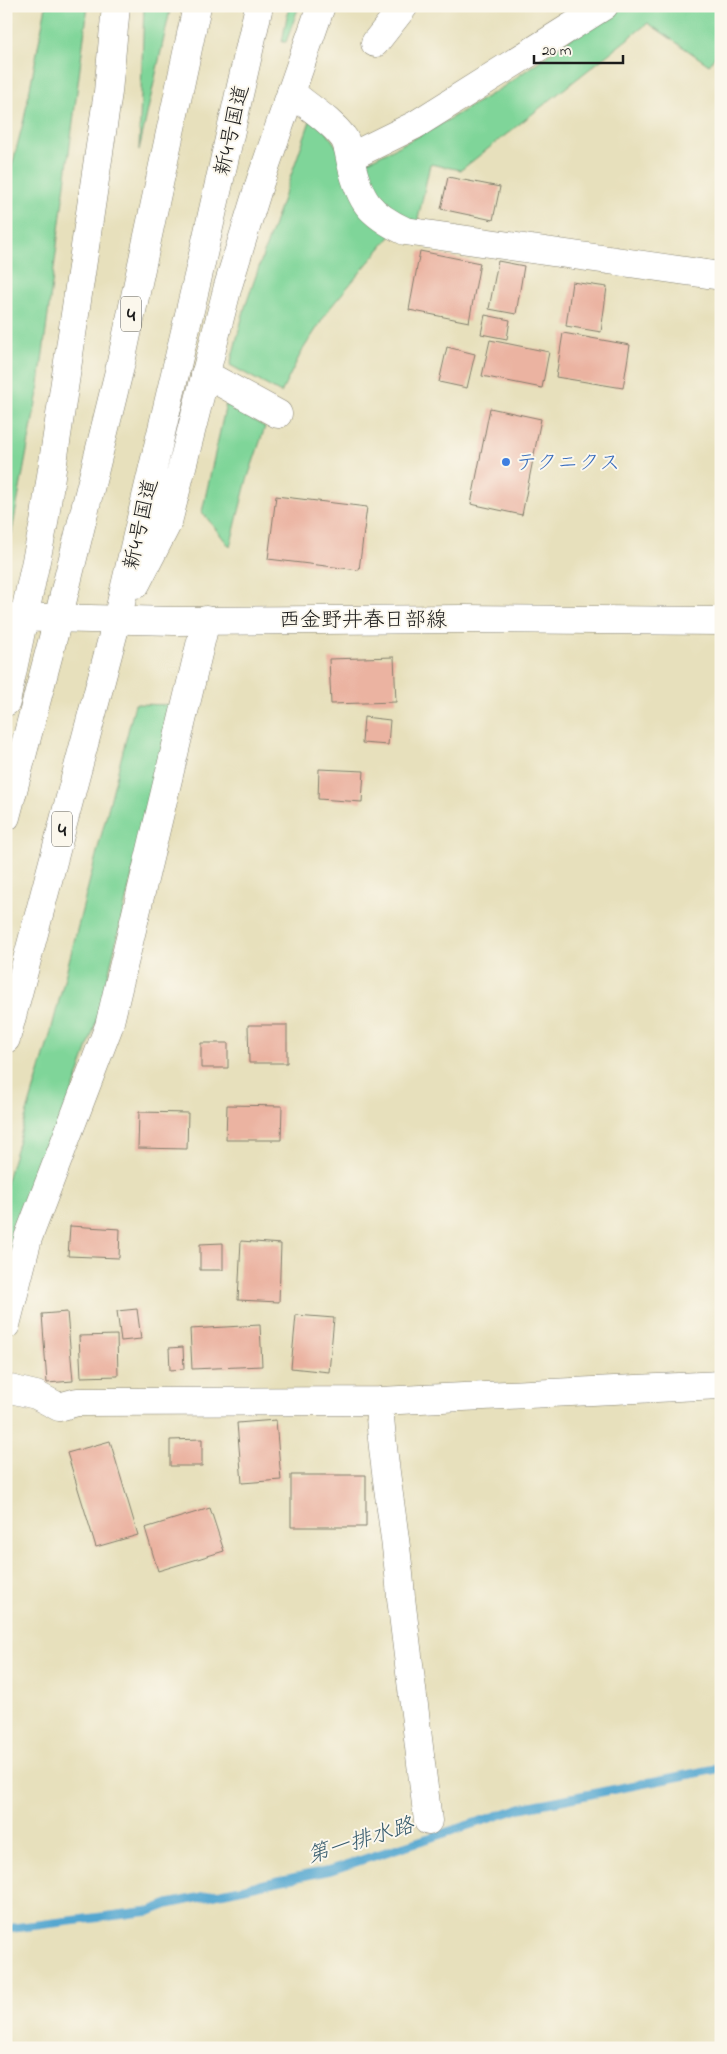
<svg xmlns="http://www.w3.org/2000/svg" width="727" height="2054" font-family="'Indie Flower','Klee One',sans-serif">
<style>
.green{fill:#7fd599;stroke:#4e785a}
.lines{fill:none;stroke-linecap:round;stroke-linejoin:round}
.stream{stroke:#55a7d0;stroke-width:9}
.building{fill:#ebb3a1}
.minor-casing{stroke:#827e6c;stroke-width:29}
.major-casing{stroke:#827e6c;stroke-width:29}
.highway-casing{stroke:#827e6c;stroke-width:29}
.minor{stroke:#fff;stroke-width:28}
.major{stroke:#fff;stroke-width:28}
.highway{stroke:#fff;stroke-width:28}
.shop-dot{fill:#3f7fe0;stroke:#fbf7ec;stroke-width:2}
.labels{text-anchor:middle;stroke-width:4;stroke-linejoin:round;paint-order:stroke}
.shield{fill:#fbf7ec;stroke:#5f5e5a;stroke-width:1}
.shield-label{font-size:20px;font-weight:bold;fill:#1c1c1c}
.street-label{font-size:21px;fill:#1c1c1c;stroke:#fbf7ec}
.shop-label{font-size:21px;fill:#366cbe;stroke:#fbf7ec;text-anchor:start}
.water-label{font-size:22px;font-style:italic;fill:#365b6d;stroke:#fbf7ec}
</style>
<rect width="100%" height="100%" fill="#fbf7ec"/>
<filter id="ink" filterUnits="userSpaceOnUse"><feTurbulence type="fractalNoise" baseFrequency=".02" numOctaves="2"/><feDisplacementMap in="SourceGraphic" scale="10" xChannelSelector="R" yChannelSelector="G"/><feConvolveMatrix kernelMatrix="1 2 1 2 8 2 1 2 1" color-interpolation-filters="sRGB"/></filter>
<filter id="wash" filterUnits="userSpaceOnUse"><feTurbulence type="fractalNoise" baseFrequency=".0096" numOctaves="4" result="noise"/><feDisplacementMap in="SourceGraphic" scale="20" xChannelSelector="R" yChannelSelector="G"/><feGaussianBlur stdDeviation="1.12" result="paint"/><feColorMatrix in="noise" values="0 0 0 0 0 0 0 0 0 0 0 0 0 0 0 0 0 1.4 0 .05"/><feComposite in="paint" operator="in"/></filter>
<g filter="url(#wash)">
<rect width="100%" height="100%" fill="#e7e0bc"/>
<path class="green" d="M46 6H88L38 392 11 537 6 541V189L24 119Z
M144 6H171L139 150Z
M289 6H299L286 42H282Z
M616 6H721V46L709 65 648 23 461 170 430 164 417 224 381 210 362 164 431 130 503 87Z
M311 118 324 128 394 232 330 308 302 351 281 393 230 365 245 307Z
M226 404 265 427 246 483 230 547 202 512Z
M135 704 173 705 101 1005 91 1038 6 1282V1183L49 1039Z"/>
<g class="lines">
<path class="stream" d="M6 1929 150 1911 168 1904 331 1870 521 1808 721 1768"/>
</g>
<g id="blocks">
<path class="building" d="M448 177 500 187 493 220 441 209Z
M420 251 480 263 469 322 409 310Z
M498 261 524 266 516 314 489 309Z
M572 282 607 287 601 332 566 326Z
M485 315 510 320 507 339 481 334Z
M563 333 630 345 623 388 556 377Z
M490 340 549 352 542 388 482 376Z
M447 347 475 354 467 388 439 382Z
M490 408 541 419 522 515 471 504Z
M276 496 367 507 359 570 268 559Z
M394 657 396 702 331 704 329 659Z
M364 717 390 720 388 745 362 743Z
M319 769 364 771 362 802 318 799Z
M248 1025H287V1063H249Z
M201 1043H228V1068H201Z
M227 1105 282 1106 281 1140H226Z
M139 1112 188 1113 187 1149 138 1148Z
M70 1226 120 1229 119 1258 68 1256Z
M241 1241 281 1244 279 1302 238 1300Z
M223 1243V1270H200V1244Z
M137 1309 141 1339 121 1341 117 1311Z
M67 1312 73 1381 47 1383 42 1314Z
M296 1315 334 1318 329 1372 291 1368Z
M260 1325 262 1366 192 1369 190 1329Z
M117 1335 118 1376 81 1377 79 1336Z
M183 1347 184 1369 170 1370 169 1348Z
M276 1420 281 1480 242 1483 237 1423Z
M202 1439V1466H170V1440Z
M110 1441 138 1535 96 1547 67 1453Z
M291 1475H366V1527H291Z
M210 1508 224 1551 158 1571 145 1528Z"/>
</g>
</g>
<g filter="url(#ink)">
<use href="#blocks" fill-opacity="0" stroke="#827e6c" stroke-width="1"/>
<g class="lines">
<defs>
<path id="minor" d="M375 43 404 6
M291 92C308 107 329 119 343 137 348 143 349 155 351 163 360 201 369 214 405 231L721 276
M350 157 415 125 604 6
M205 374 278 414
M6 1325 28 1238 109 1026 206 620
M6 1388 36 1395 59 1407 77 1402 379 1401 721 1385
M379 1401C382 1467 397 1532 401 1598L428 1821"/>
<path id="major" d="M6 617 174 621 464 619 721 621"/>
<path id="highway" d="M136 584 168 522 228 286 260 182 321 6
M6 702 44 523 108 92 116 6
M6 817 58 619 120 367 197 6
M6 1039 117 620 199 272 259 6"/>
</defs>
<use href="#minor" class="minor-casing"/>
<use href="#major" class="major-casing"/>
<use href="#highway" class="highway-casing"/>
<use href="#minor" class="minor"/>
<use href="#major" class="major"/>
<use href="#highway" class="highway"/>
</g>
</g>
<circle class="shop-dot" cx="506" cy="462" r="5"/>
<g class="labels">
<g class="shield">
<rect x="121" y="296.5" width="20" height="35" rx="4"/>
<rect x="52" y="811.5" width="20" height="35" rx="4"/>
</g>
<g class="shield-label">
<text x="131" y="321">4</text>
<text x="62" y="836">4</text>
</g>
<g class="street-label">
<text transform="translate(231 130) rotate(-77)" y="7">新4号国道</text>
<text transform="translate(140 524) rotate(-77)" y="7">新4号国道</text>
<text x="363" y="626">西金野井春日部線</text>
</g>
<g class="shop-label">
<text x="516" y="469">テクニクス</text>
</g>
<g class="water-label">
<text transform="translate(360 1839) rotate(-17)" y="8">第一排水路</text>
</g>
</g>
<rect width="727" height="2054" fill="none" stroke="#fbf7ec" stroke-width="25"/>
<path d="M534 55v8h89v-8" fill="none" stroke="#1c1c1c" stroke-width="2.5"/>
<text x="542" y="55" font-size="15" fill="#1c1c1c" stroke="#fbf7ec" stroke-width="4" paint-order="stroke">20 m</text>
</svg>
